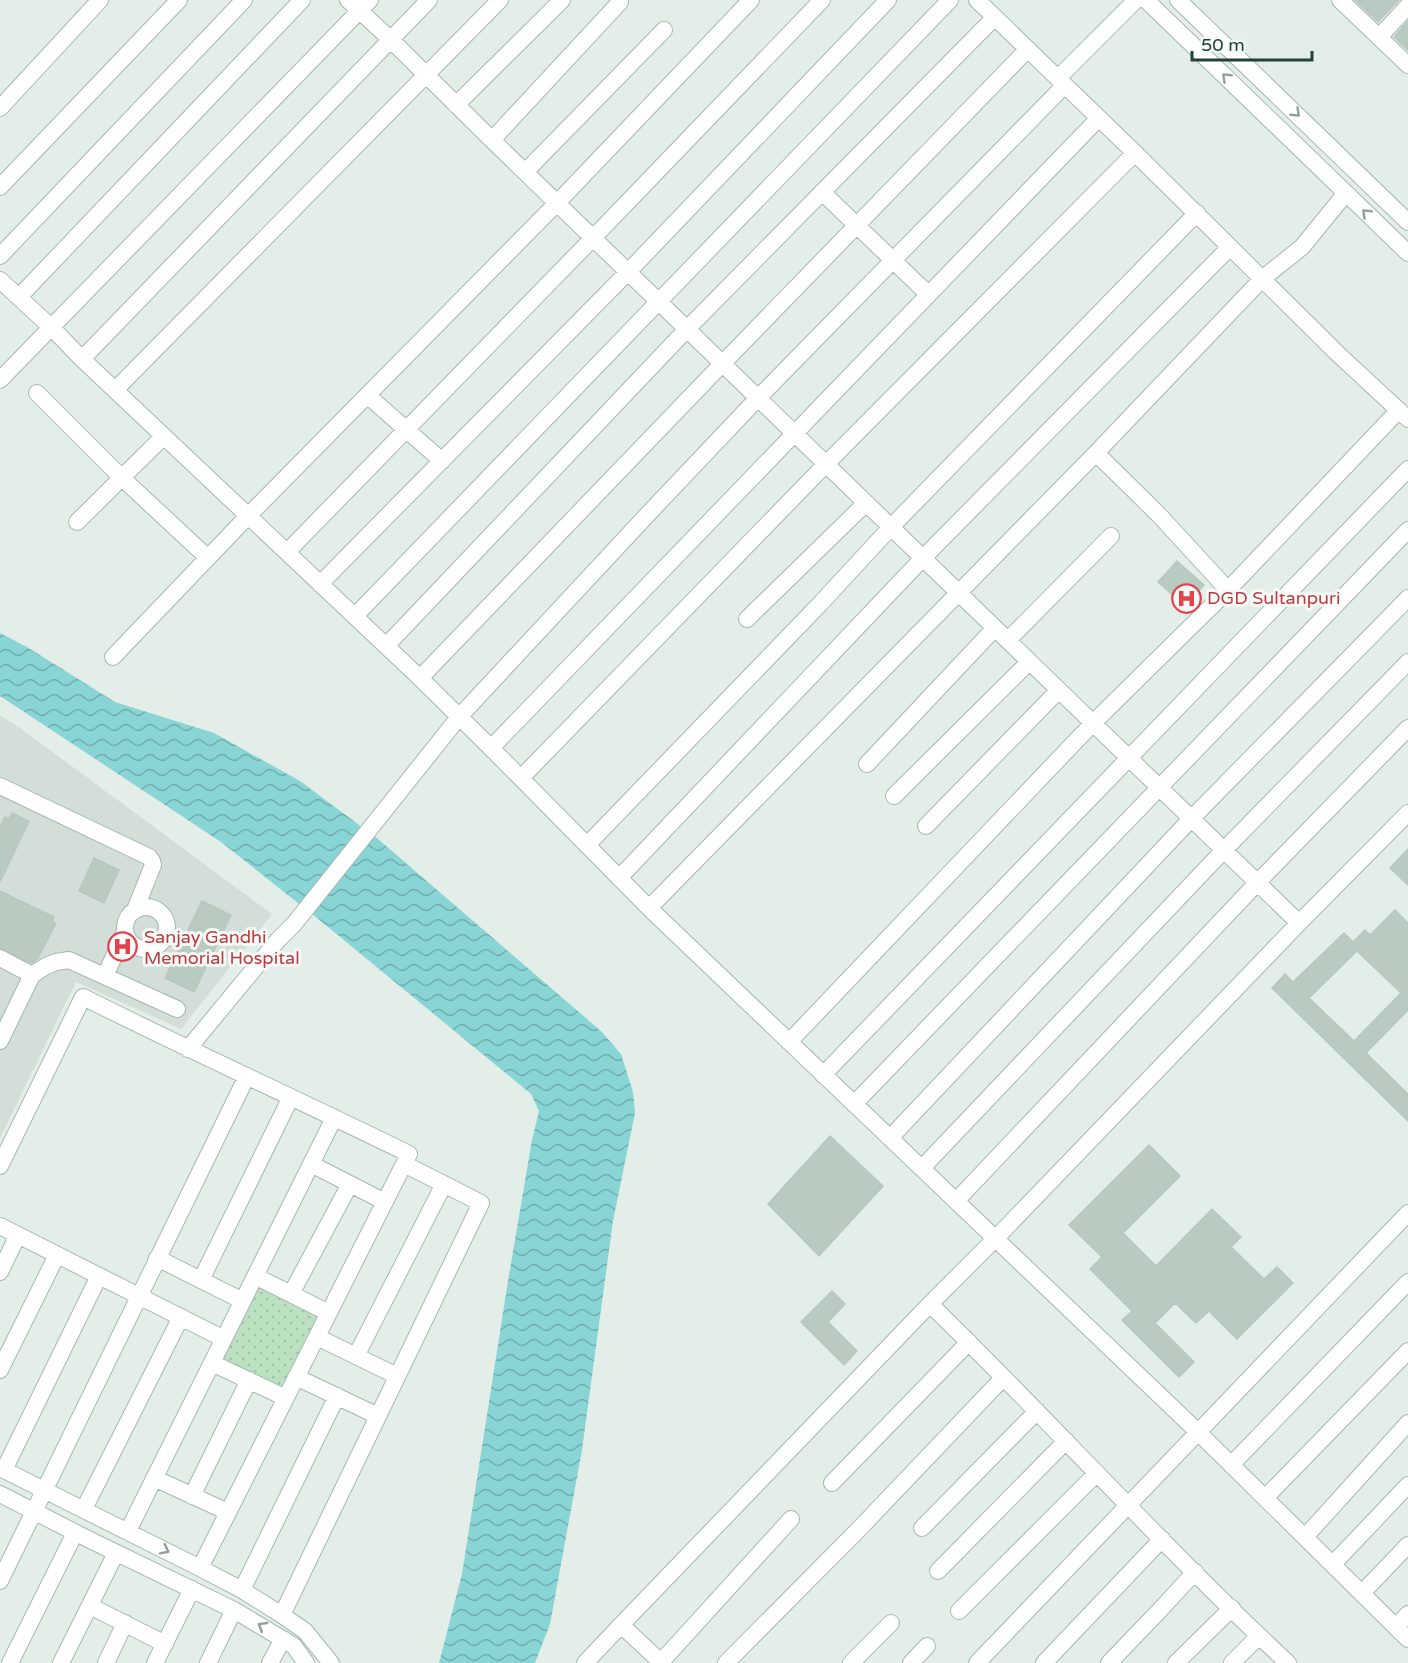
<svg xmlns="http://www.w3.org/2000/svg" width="1408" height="1663" font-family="'Varela Round',sans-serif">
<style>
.built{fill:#d2ded7}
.green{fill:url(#green-dots)}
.water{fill:url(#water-waves)}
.building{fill:#b9cac1;stroke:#b6c9be;stroke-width:1.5;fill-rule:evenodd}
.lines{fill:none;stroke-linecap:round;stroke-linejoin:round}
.minor-casing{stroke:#a6b7af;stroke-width:18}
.minor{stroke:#fff;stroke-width:16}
.oneway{stroke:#90a09a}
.labels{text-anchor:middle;stroke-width:6;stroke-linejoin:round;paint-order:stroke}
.health-label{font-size:18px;fill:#be3a42;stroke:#f5faf7;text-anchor:start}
</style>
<defs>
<pattern id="green-dots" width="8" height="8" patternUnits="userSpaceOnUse" patternTransform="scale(1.5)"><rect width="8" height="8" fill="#bce1c1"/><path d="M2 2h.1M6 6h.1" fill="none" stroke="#a1c2a6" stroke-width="1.8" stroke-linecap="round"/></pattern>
<pattern id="water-waves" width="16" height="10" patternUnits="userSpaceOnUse" patternTransform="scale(1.5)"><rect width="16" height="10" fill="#89d5d6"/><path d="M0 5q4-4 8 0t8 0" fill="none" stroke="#70aeae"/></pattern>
</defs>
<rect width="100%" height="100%" fill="#e4eee8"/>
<path class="built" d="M0 715 20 728 272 914 181 1029 76 982 0 1138Z"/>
<path class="green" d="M257 1280 323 1312 283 1393 217 1360Z"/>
<path class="water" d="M0 633 27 647 115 702 214 733 300 781 378 839 601 1031 621 1054 633 1092 635 1113 613 1221 582 1450 550 1624 535 1663H439L462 1574 508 1281 532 1140 539 1111 531 1094 317 918 221 842 0 696Z"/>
<path class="building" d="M1355 0H1399L1378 22Z
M1408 21V50L1394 37Z
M1177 561 1204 585 1185 606 1158 582Z
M12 813 29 821 0 882V827L5 817 9 819Z
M1408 849V885L1390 868Z
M94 858 119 870 104 903 79 891Z
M0 891 54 917 52 922 56 923 38 958 32 963 0 948Z
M202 901 231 915 194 992 165 978Z
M1395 910 1408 923V1010L1366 1053 1408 1094V1121L1272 988 1285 974 1293 982 1344 933 1353 942 1365 930 1370 935ZM1357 951 1401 993 1354 1041 1309 998Z
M830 1136 883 1186 819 1256 768 1204Z
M1149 1145 1180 1176 1123 1233 1156 1266 1212 1209 1241 1237 1231 1247 1264 1279 1277 1267 1293 1283 1237 1339 1209 1311 1196 1323 1175 1303 1155 1323 1194 1362 1179 1377 1122 1320 1132 1311 1090 1269 1102 1257 1069 1225Z
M832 1291 845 1304 828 1322 857 1351 844 1365 801 1322Z"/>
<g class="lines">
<defs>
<path id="minor" d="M348 0 390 39 492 140 1299 923
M977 0 1135 153 1338 354 1408 419
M1146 0 1408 253
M1178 0 1408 222
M1340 0 1408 65
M1379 37 1408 6
M1058 78 1136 0
M456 105 562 0
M0 108 100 0
M492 140 620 2
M525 172 664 30
M0 187 179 0
M822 192 928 294
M0 256 244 0
M0 280 52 328 82 359 420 678 491 748 649 908 1198 1432 1408 1639
M19 297 302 0
M82 359 429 0
M0 380 370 0
M116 389 500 0
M37 393 121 477 208 558
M367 395 442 461
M1096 453 1159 515 1228 590
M77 522 164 436
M287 552 593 238 822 0
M320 584 628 272 888 0
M355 616 950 0
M747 619 866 503
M1008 640 1111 536
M386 646 687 329 995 17
M113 657 248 516 557 203 751 0
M420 678 722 364 1028 49
M491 748 1099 118
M867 764 995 628
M521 778 826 464 1135 153
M0 786 149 857 152 861 153 865 135 910
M894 796 1029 662
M926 826 1059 690
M587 845 819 605 891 527 1197 213
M619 878 923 558 1230 247
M125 928a21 21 0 1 1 42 0a21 21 0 1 1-42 0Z
M649 908 1096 453 1262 279 1302 247 1346 193
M0 958 32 975
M105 976 125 932
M0 1041 32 975 46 966 56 962 69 960 80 965 177 1009
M789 1042 1093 723 1228 590 1399 410
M188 1049 278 940 294 924 459 717 648 514 758 398 1065 85
M823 1075 1408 469
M854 1104 1408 530
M890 1138 1191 819 1408 598
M311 1164 385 1202
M0 1166 83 997C191 1051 301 1101 409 1154L200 1568
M922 1168 1224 850 1408 662
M956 1201 1257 883 1408 728
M0 1226 224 1339
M157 1258 243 1301
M0 1272 18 1235
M255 1276 329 1313
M201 1280 291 1097
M291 1294 350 1184
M930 1304C1051 1422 1164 1548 1288 1663
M317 1337 397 1376
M356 1356 444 1184
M212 1363 286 1398
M0 1370 57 1255
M296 1377 378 1416
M1231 1465 1408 1282
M0 1468 200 1568 242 1590 282 1615 305 1631 331 1663
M4 1470 99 1276
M154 1478 228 1512
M832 1483 969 1342
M0 1494 86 1538 234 1610 294 1646 306 1663
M192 1496 249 1380
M1265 1498 1408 1351
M84 1509 181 1317
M922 1528 1037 1411
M128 1531 334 1118
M1305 1537 1408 1423
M1333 1564 1408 1485
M938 1571 1066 1441
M0 1581 247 1076
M242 1590 337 1396
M1362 1593 1408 1545
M90 1606 165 1644
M959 1611 1097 1473
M282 1615 481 1203 404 1164
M1396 1627 1408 1614
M661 1662 791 1519
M10 1663 75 1533
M61 1663 116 1553
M106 1663 125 1623
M155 1663 192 1589
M208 1663 234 1610
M270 1663 283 1639
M585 1663 621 1625
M662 1663 621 1625 930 1304 996 1238 1299 923 1408 813
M726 1663 861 1527 1003 1378
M851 1663 891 1623
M911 1663 927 1646
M977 1663 1408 1213
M1044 1663 1162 1539
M1109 1663 1159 1611 1195 1572
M1176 1663 1232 1608
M1232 1663 1259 1636"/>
</defs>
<use href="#minor" class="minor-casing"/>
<use href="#minor" class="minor"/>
</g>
<defs><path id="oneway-chevron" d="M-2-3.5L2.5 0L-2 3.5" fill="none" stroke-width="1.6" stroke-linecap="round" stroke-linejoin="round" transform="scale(1.5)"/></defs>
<g class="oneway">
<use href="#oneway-chevron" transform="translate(1226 77) rotate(-136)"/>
<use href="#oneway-chevron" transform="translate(1296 113) rotate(44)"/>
<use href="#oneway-chevron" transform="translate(1366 213) rotate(-136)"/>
<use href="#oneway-chevron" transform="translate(165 1550) rotate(27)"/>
<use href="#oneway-chevron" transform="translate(262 1626) rotate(-149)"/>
</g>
<defs>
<symbol id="hospital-ring" viewBox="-11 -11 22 22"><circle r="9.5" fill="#f5faf7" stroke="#e0444e" stroke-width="1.5"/><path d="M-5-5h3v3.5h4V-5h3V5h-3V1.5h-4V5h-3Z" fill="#e0444e"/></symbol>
</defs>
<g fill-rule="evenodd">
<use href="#hospital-ring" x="1170" y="582" width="33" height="33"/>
<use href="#hospital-ring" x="106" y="930" width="33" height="33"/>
</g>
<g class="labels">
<g class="health-label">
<text x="1207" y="604">DGD Sultanpuri</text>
<text x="144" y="943">Sanjay Gandhi<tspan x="144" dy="21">Memorial Hospital</tspan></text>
</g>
</g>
<path d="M1192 51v9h120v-9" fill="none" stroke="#224235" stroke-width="3"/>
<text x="1201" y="51" font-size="18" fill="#224235" stroke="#f5faf7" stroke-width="4.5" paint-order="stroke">50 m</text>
</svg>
